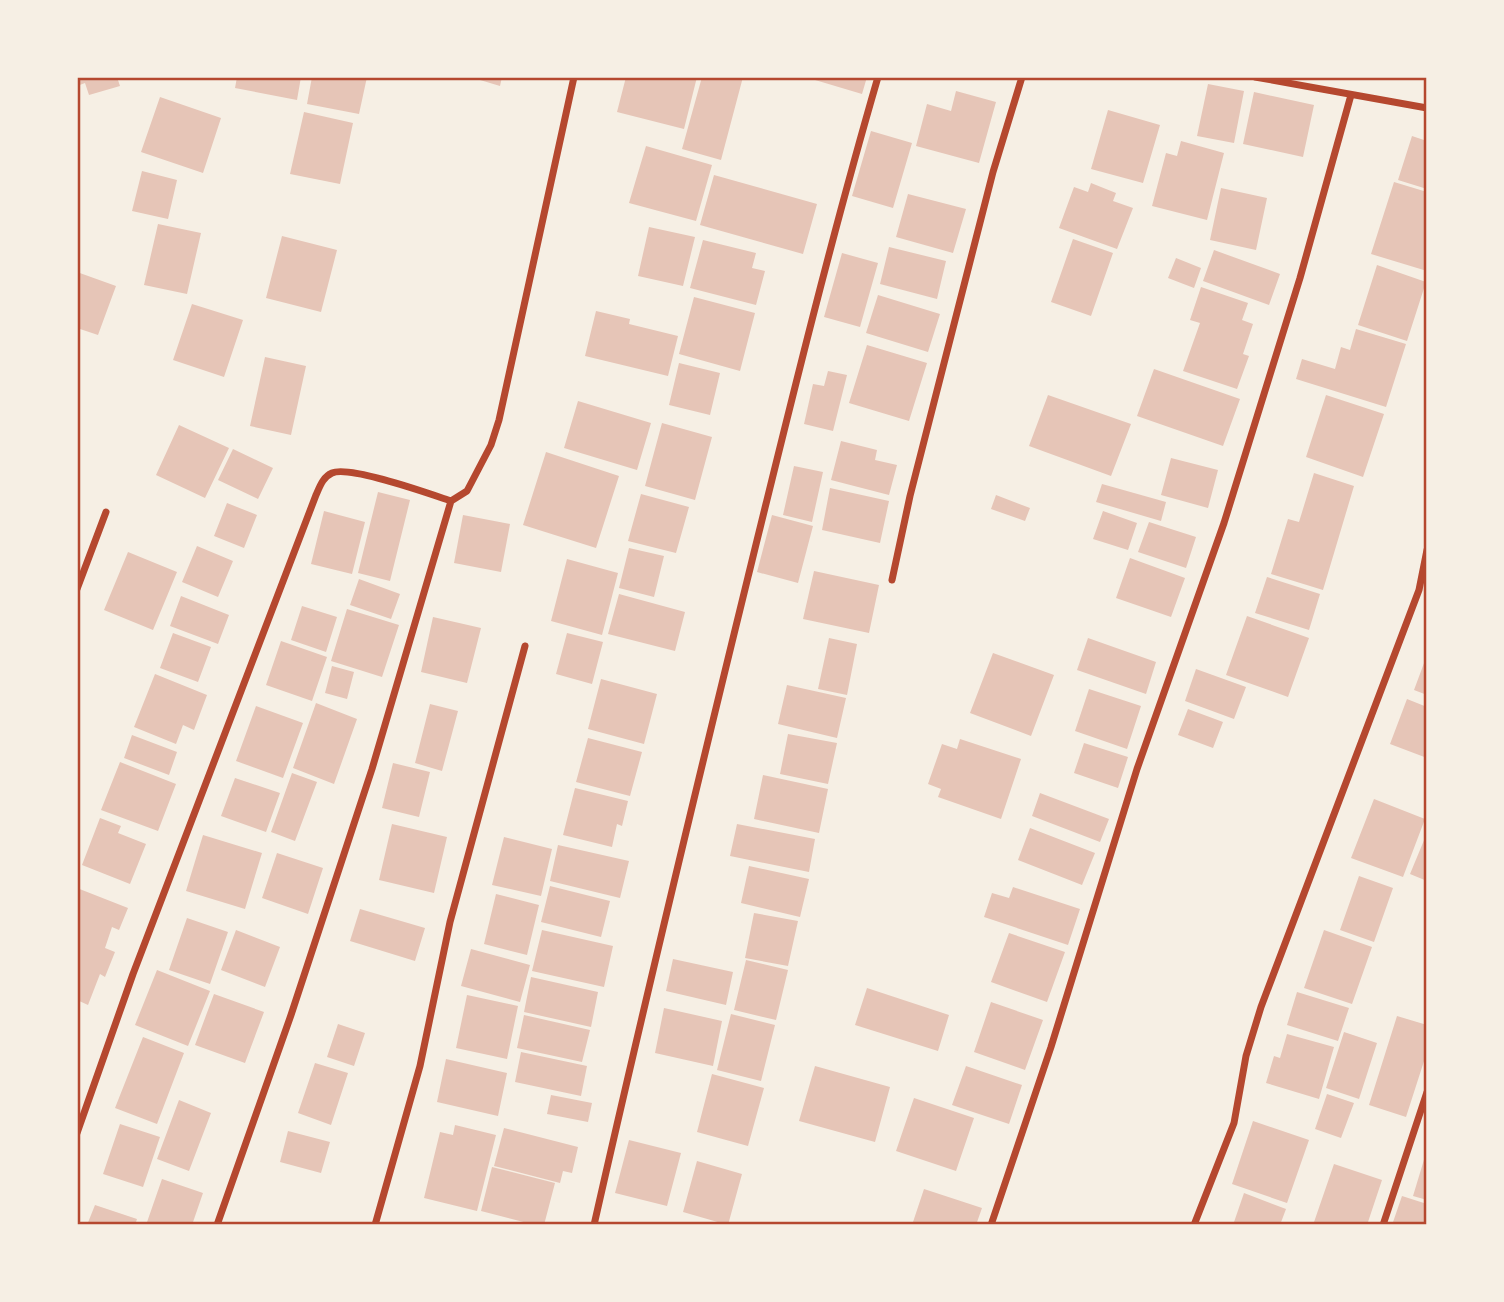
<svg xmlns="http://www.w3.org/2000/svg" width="1504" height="1302" font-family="'Roboto Serif',serif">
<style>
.building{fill:#e6c5b7}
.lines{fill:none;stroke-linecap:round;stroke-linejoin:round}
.minor{stroke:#b5482f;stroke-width:7}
.neatline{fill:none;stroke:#b5482f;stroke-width:2.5}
</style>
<rect width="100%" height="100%" fill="#f6efe4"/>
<path class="building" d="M77 77H117L120 86 89 95 85 83 77 86Z
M237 77H301L297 100 235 88Z
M312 77H367L359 114 307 104Z
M470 77H502L500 86Z
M626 77H697L684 129 617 112Z
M702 77H743L721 160 682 149Z
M805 77H867L862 94Z
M1208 84 1244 91 1234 143 1197 136Z
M956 91 996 102 979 163 916 146 927 104 951 111Z
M1254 92 1314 105 1303 157 1243 144Z
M160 97 221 118 203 173 141 152Z
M1108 110 1160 125 1143 183 1091 169Z
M304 112 353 123 340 184 290 174Z
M871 131 912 143 893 208 852 196Z
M1412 136 1427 141V189L1398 180Z
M1181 141 1224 153 1207 220 1152 206 1166 153 1177 156Z
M646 146 712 165 696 221 629 203Z
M142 171 177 180 168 219 132 211Z
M714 175 817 204 803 254 700 225Z
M1394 182 1427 192V271L1371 254Z
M1091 183 1116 193 1113 201 1133 208 1117 249 1059 228 1074 187 1088 192Z
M1221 188 1267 198 1256 250 1210 240Z
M908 194 966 209 953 253 896 237Z
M158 224 201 233 187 294 144 285Z
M649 227 695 237 683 286 638 276Z
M282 236 337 250 321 312 266 298Z
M1073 239 1113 253 1091 316 1051 302Z
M703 240 756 253 752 268 765 271 756 305 690 288Z
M889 247 946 261 937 299 880 284Z
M1214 250 1280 274 1269 305 1203 281Z
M842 253 878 263 860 327 824 317Z
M1176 258 1201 268 1194 288 1168 278Z
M1377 265 1426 282 1407 341 1358 325Z
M77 272 116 286 98 335 77 328Z
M1201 287 1248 303 1242 320 1253 324 1243 354 1249 356 1237 389 1183 371 1200 323 1190 320Z
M878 295 940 314 928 352 866 333Z
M694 297 755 313 740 371 679 354Z
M192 304 243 320 224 377 173 360Z
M596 311 630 319 629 324 678 336 668 376 585 356Z
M1356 329 1406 344 1386 407 1296 379 1302 359 1335 369 1341 347 1350 350Z
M867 345 927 363 909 421 849 403Z
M265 357 306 366 291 435 250 426Z
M679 363 720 373 710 415 669 405Z
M1154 369 1240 399 1223 446 1137 416Z
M828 371 847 375 833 431 804 424 813 384 824 386Z
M1048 395 1131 424 1111 476 1029 446Z
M1326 395 1384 414 1363 477 1306 457Z
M578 401 651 423 637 470 564 448Z
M662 423 712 437 695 500 645 486Z
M179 425 229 448 205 498 156 475Z
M841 441 877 450 875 460 897 465 889 495 831 480Z
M233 449 273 468 258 499 218 480Z
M546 452 619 476 596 548 523 525Z
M1171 458 1218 470 1208 508 1161 495Z
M794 466 823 472 812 522 783 515Z
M1314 473 1354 486 1323 590 1271 574 1288 519 1299 522Z
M1102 484 1166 502 1161 521 1096 502Z
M830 488 889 501 880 543 822 530Z
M378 492 410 500 390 581 358 573Z
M641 494 689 507 676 553 628 541Z
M996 495 1030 508 1025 521 991 509Z
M227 503 257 515 244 548 214 536Z
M324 511 365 522 352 574 311 564Z
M1103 511 1137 523 1128 550 1093 539Z
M463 515 510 524 501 572 454 563Z
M772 515 813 526 798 583 757 572Z
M1149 522 1196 537 1186 568 1138 552Z
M197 546 233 561 218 597 182 582Z
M629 548 664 556 654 597 619 588Z
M128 552 177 572 153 630 104 610Z
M1130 558 1185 578 1171 617 1116 598Z
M567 559 618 573 602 635 551 621Z
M814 571 879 585 869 633 803 619Z
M1267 577 1320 594 1309 630 1255 613Z
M359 579 400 594 391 619 350 605Z
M619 594 685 612 675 651 608 634Z
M181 596 229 615 218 644 170 626Z
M302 606 337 617 326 652 291 640Z
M347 609 399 625 382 677 331 661Z
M1247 616 1309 638 1288 697 1226 675Z
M433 617 481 628 467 683 421 672Z
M173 633 211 647 198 682 160 668Z
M567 633 603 642 592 684 556 674Z
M829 638 857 644 847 695 818 689Z
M1088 638 1156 662 1146 694 1077 670Z
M281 641 327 657 312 701 266 685Z
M993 653 1054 675 1031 736 970 713Z
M1427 655V695L1414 690Z
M332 666 354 672 347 699 325 693Z
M1196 669 1246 687 1234 719 1185 701Z
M155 674 207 695 194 730 183 725 176 744 134 727Z
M601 679 657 694 644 744 588 729Z
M787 685 846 698 837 738 778 724Z
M1089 689 1141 706 1127 749 1075 731Z
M1407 699 1427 707V758L1390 744Z
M316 703 357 719 334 784 293 768Z
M430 704 458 711 442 771 415 763Z
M256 706 303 723 283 778 236 761Z
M1188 709 1223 722 1213 748 1178 735Z
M788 734 837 743 828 784 780 774Z
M132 735 177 752 169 775 124 758Z
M588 738 642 752 630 796 576 782Z
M960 739 1021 759 1001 819 938 797 941 789 928 784 942 744 957 749Z
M1084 743 1128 757 1118 788 1074 773Z
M120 762 176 784 158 831 101 810Z
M393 763 430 772 419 817 382 808Z
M292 773 317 782 295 841 271 832Z
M763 775 828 789 819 833 754 819Z
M235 778 280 793 266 832 221 816Z
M575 788 628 801 622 826 617 824 612 847 563 835Z
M1040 793 1109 819 1100 842 1032 816Z
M1374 799 1425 819 1403 877 1351 858Z
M100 818 121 826 118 833 146 844 130 884 82 865Z
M392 824 447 837 434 893 379 880Z
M737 824 815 839 809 872 730 856Z
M1030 828 1095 853 1082 885 1018 860Z
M1427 833V881L1410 874Z
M203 835 262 853 245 909 186 891Z
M504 837 552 849 541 896 492 885Z
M558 845 629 861 620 898 550 881Z
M277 853 323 868 308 914 262 898Z
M749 866 809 879 800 917 741 903Z
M1359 876 1393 888 1374 942 1340 930Z
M550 886 610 901 601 937 541 922Z
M1013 887 1080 909 1068 945 984 917 992 893 1009 898Z
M77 888 128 908 119 930 112 927 105 948 115 952 105 977 100 974 88 1005 77 1000Z
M496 894 539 905 527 955 484 944Z
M360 909 425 928 415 961 350 941Z
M754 913 798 921 788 966 745 958Z
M187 918 228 932 210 984 169 970Z
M236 930 280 947 265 987 221 970Z
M542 930 613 946 604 987 532 971Z
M1324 930 1372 947 1352 1004 1304 988Z
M1009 933 1065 952 1047 1002 991 982Z
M471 949 530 965 520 1002 461 986Z
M673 959 733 972 726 1005 666 991Z
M746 960 788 970 776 1020 734 1010Z
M157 970 210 991 188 1046 135 1025Z
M531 977 598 992 591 1027 524 1012Z
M867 988 949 1015 938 1051 855 1025Z
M1297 992 1349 1008 1338 1041 1287 1025Z
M214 994 264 1012 245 1063 195 1045Z
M467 995 518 1006 507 1059 456 1048Z
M991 1002 1043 1020 1025 1070 974 1052Z
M664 1008 722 1021 713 1066 655 1053Z
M731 1014 775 1025 761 1081 717 1070Z
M524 1015 590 1030 582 1062 517 1048Z
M1397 1016 1427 1025V1059L1425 1058 1406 1117 1369 1105Z
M338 1024 365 1033 354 1066 327 1057Z
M1344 1032 1377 1043 1359 1099 1326 1088Z
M1287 1034 1334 1047 1319 1099 1266 1083 1274 1056 1280 1058Z
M143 1037 184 1053 157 1124 115 1108Z
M521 1052 587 1066 581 1096 515 1082Z
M446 1059 507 1073 498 1116 437 1102Z
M315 1063 348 1073 331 1125 298 1113Z
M815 1066 890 1087 875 1142 799 1121Z
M966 1066 1022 1085 1009 1124 952 1105Z
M712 1074 764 1088 748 1146 697 1132Z
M1327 1094 1354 1103 1341 1138 1315 1129Z
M551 1095 592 1103 588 1122 547 1114Z
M914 1098 974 1118 956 1171 896 1151Z
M179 1100 211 1113 189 1171 157 1159Z
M1253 1121 1309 1140 1287 1203 1232 1184Z
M120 1124 160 1137 143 1187 103 1174Z
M455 1125 496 1135 477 1211 424 1198 440 1132 453 1135Z
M504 1128 578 1147 572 1173 563 1171 560 1183 494 1166Z
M288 1131 330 1142 321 1173 280 1162Z
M629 1140 681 1153 667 1206 615 1193Z
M1426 1153H1427V1200L1413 1196Z
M697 1161 742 1174 728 1225 683 1212Z
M1334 1164 1382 1180 1367 1225H1313Z
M492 1167 555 1183 544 1225H535L481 1211Z
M162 1179 203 1193 192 1225H146Z
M924 1189 982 1208 976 1225H912Z
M1244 1193 1286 1209 1280 1225H1233Z
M1402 1196 1427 1204V1225H1392Z
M95 1205 137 1219 135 1225H87Z"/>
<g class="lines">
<path class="minor" d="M1255 77 1427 108
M892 580 910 496 993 172 1022 77
M77 589 106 512
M77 1133 133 974 316 495C320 486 323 477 332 473 349 465 430 494 451 501L467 491 491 445 499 420 574 77
M217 1225 291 1015 372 769 451 501
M375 1225 420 1066 450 922 525 646
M594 1225C643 1009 695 793 748 577 789 410 830 242 878 77
M991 1225 1051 1047 1137 769 1224 523 1300 278 1351 95
M1194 1225 1234 1123 1246 1056 1261 1007 1419 590 1427 550
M1383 1225 1427 1092"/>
</g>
<rect width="1504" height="1302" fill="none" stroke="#f6efe4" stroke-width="158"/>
<rect x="79" y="79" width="1346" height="1144" class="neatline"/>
</svg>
